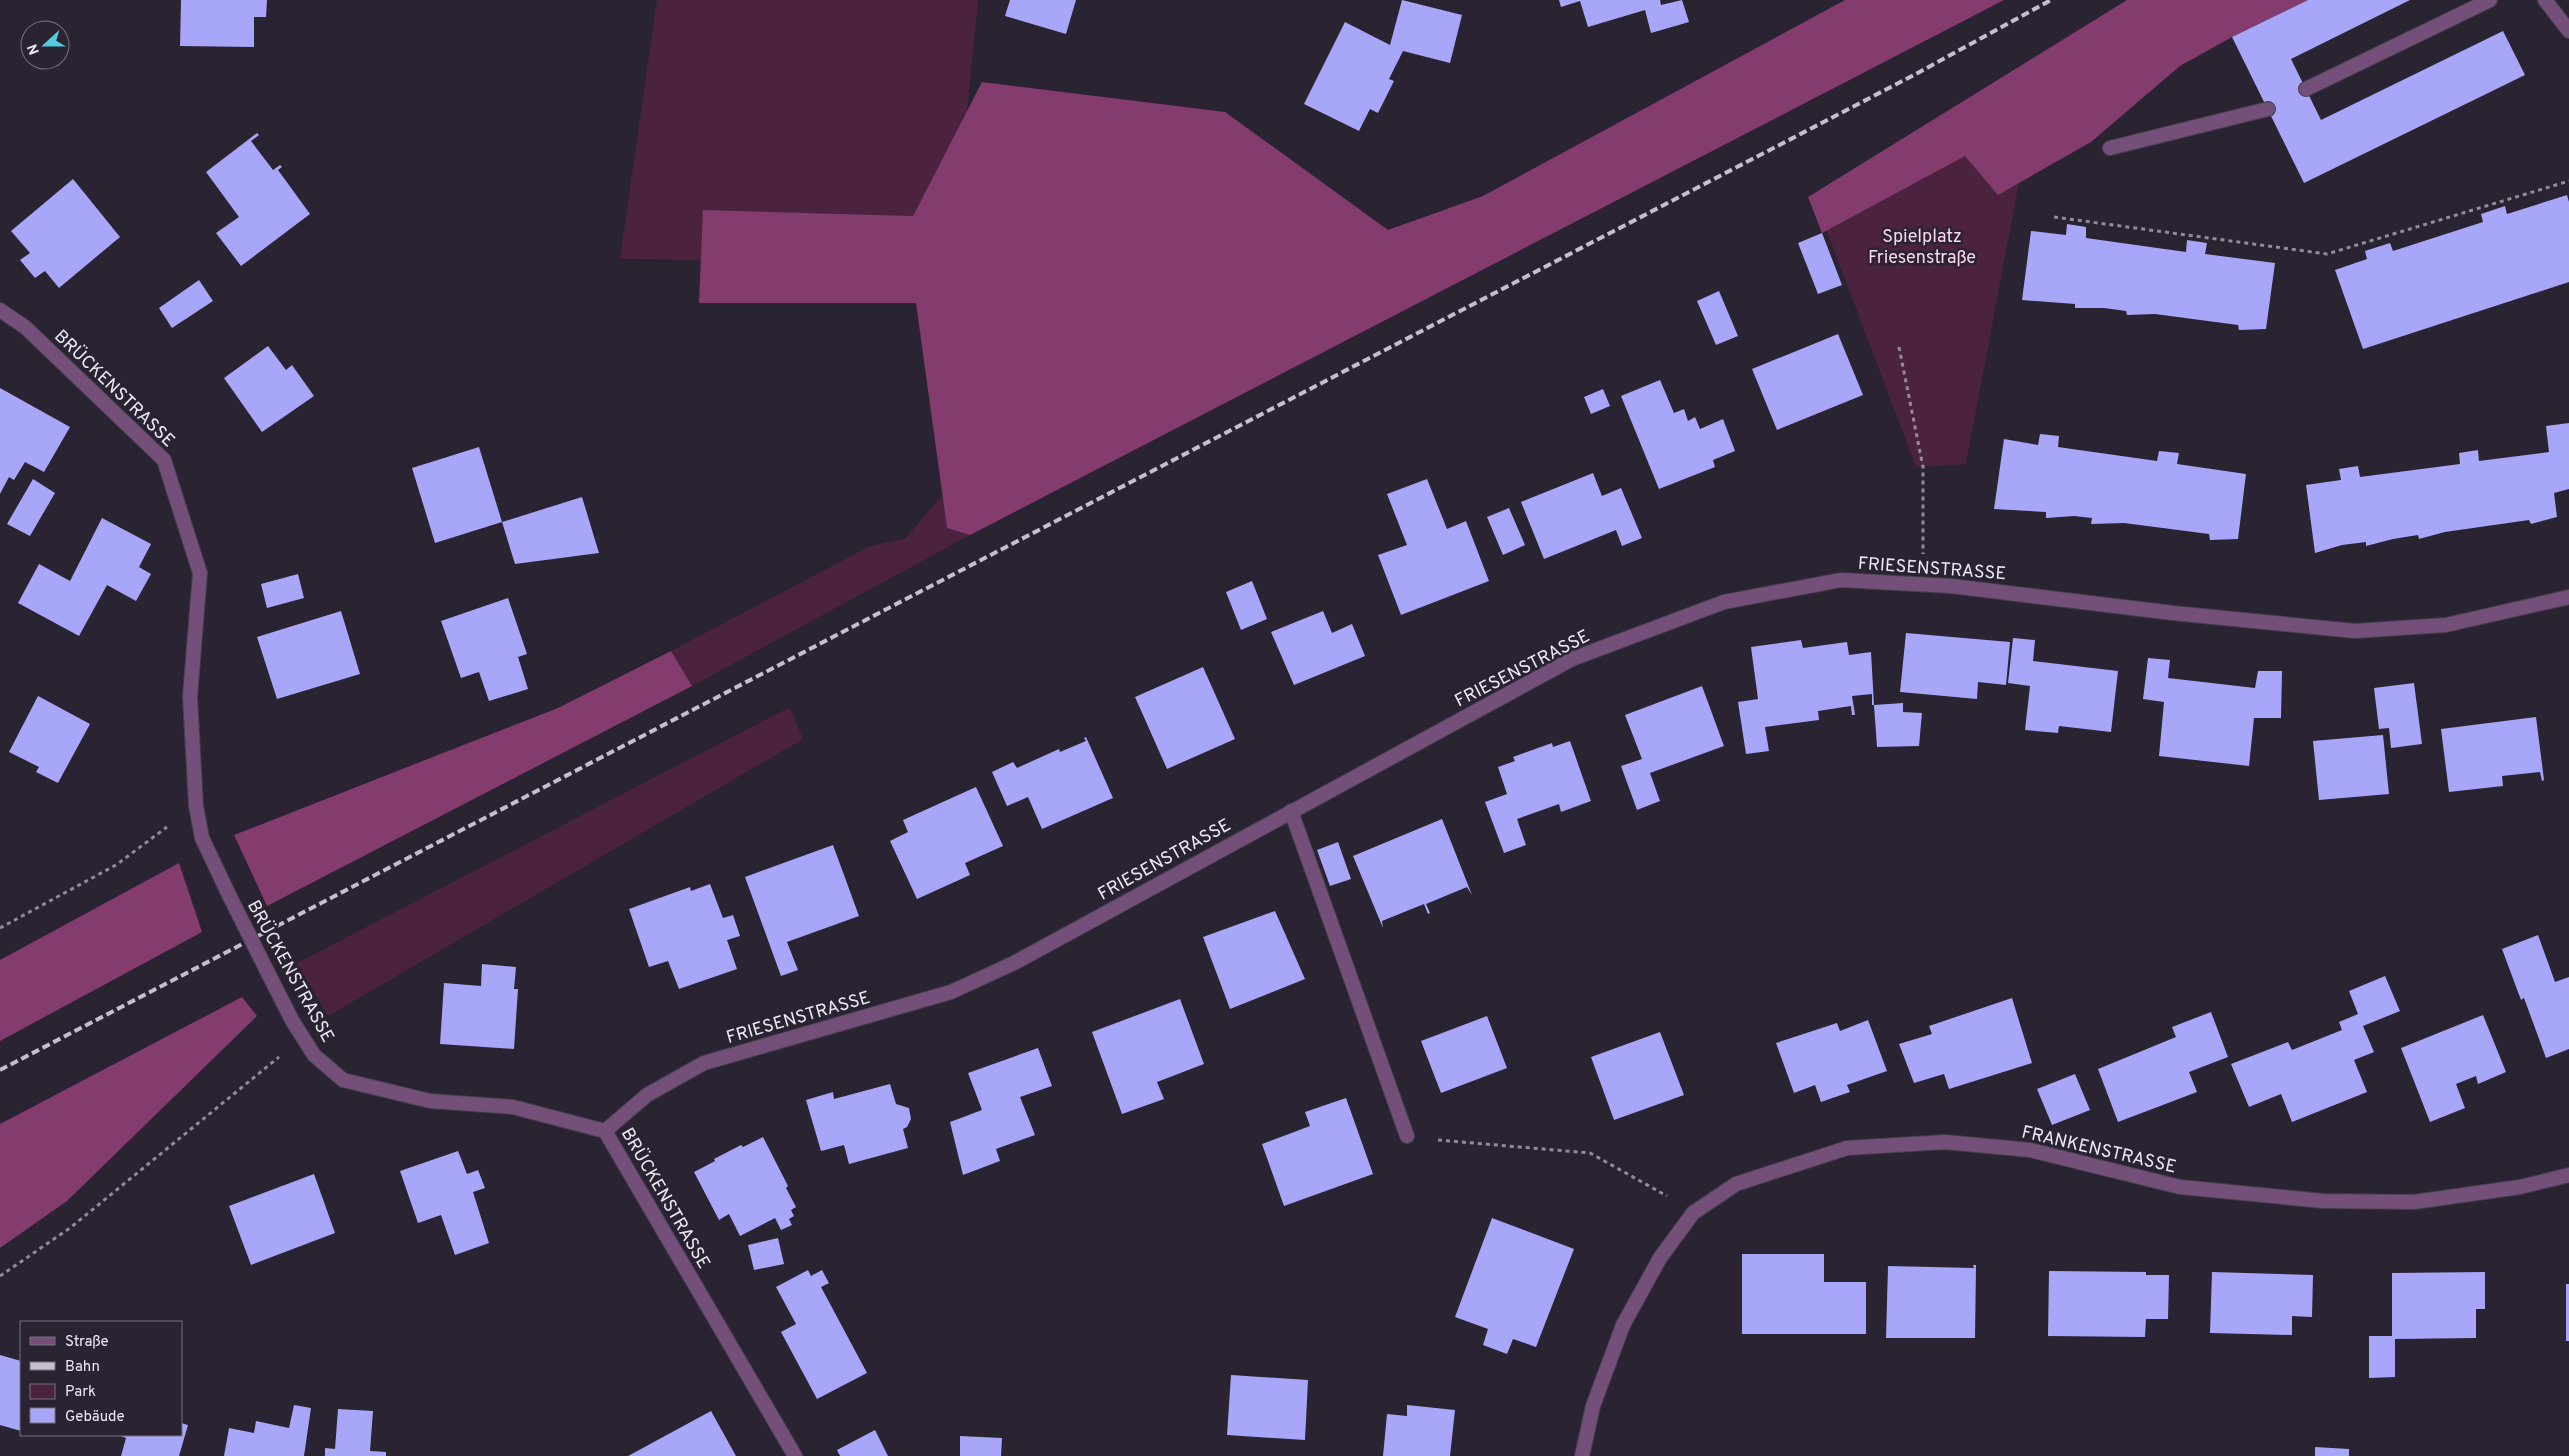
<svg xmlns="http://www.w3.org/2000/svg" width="2569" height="1456" font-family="Overpass,sans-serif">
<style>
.green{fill:#4b233f}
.forest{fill:#843c6f}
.building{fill:#a8a6f8}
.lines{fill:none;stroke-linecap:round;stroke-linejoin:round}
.service-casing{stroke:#443f4d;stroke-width:16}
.minor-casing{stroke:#443f4d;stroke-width:16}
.path{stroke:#918c99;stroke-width:3;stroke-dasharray:4 4;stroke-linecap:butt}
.service{stroke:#744f7a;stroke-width:14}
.minor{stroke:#744f7a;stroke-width:14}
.rail{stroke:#c4bfcb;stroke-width:4;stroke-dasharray:8 4;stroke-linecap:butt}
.minor-bridge-casing{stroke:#443f4d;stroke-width:16;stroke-linecap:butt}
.minor-bridge{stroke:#744f7a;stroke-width:14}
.labels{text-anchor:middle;stroke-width:5;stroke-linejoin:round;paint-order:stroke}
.park-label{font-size:18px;fill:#fed4ef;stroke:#292332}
.street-label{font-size:18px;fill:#ede9f4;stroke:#292332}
</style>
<rect width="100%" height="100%" fill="#292332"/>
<path class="green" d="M657 0H978L967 111 913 216 704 210 701 260 620 259Z
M2035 97 1966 464 1916 467 1817 205Z
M942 495 947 528 970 535 692 686 671 651 870 546 905 539Z
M790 707 803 739 328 1016 297 963Z"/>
<path class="forest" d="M1845 0H2004L970 535 947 528 916 303H699L703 210 913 216 982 82 1225 112 1388 230 1483 196Z
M2127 0H2308L2232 37 2180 66 2091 142 1998 195 1965 156 1822 233 1808 197Z
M671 651 692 686 267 906 234 835 558 708Z
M179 863 202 932 0 1041V960Z
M242 997 257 1016 67 1201 0 1248V1124Z"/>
<path class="building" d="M181 0H267L266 17H254V47L180 46Z
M1010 0H1076L1066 34 1005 16Z
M1402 0 1462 15 1450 63 1403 51 1389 79 1394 81 1378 113 1370 109 1359 131 1304 104 1345 22 1390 45Z
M1559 0H1660L1661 5 1682 0 1689 22 1651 33 1645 10 1588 27 1580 1 1561 7Z
M2308 0H2410L2291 59 2321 120 2503 31 2525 75 2304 183 2232 37Z
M257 133 259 135 251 141 273 170 280 165 282 167 278 170 310 214 241 266 216 233 239 217 206 172Z
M73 179 120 237 59 288 45 271 35 278 20 260 30 253 11 231Z
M2567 195 2569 202V282L2363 349 2335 270 2367 259 2365 251 2390 243 2393 251 2483 222 2481 214 2505 206 2507 214Z
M2067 224 2086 227V238L2186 252 2187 240 2207 243 2205 254 2275 263 2266 329 2239 330 2238 325 2155 314 2127 315 2126 311 2104 308H2075V304L2022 300 2031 231 2066 235Z
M1822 233 1842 285 1818 294 1798 243Z
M199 280 213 301 172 328 159 308Z
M1719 291 1738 336 1716 345 1697 301Z
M1838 334 1863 395 1777 430 1752 369Z
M268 346 286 370 292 365 314 396 262 432 224 378Z
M1660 380 1674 413 1684 409 1688 421 1695 417 1700 429 1723 419 1735 451 1713 460 1715 467 1659 489 1621 396Z
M0 388 70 427 44 472 25 462 14 480 9 477 0 494Z
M1603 389 1610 406 1591 414 1584 397Z
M2569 423V489L2554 493 2557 517 2531 524 2529 520 2445 532 2419 539 2418 535 2393 539 2366 546V542L2342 545 2315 553 2306 485 2341 480 2339 469 2358 466 2360 477 2460 464 2459 453 2478 450 2479 461 2549 452 2546 426Z
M2040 434 2059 436 2058 447 2157 461 2159 451 2179 453 2177 464 2246 474 2238 539 2210 540 2209 534 2124 523 2091 524 2092 518 2074 516 2046 518V512L1994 509 2004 439 2038 445Z
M479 447 502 522 435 543 412 468Z
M1593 473 1602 496 1621 488 1642 538 1622 546 1616 530 1544 559 1521 502Z
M33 479 55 493 30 536 7 524Z
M1427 479 1447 529 1466 521 1489 581 1401 615 1378 555 1407 545 1387 494Z
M582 497 599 553 515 564 502 522Z
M1509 508 1525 545 1503 555 1487 517Z
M102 518 151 544 139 567 151 574 136 601 107 585 79 636 18 603 39 564 70 581Z
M298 574 304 598 267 608 261 584Z
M1252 581 1267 619 1241 630 1226 592Z
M508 598 527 654 518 657 528 689 489 701 479 672 461 678 441 621Z
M341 611 360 674 277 699 257 637Z
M1323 611 1332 633 1352 624 1365 656 1294 685 1271 632Z
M1906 633 2010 642 2006 685 1978 682 1977 699 1900 692Z
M2013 638 2035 640 2033 661 2118 671 2111 732 2059 726 2058 733 2025 730 2030 686 2008 683Z
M1801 640 1803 648 1847 642 1849 655 1871 652 1874 705H1872V694L1852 696 1855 715H1852L1851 706 1818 711 1819 720 1765 727 1769 751 1746 754 1738 702 1758 699 1751 647Z
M2148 658 2170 660 2168 678 2255 688 2258 671H2282L2281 718H2254L2249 766 2159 756 2164 702 2143 699Z
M1203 667 1235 739 1167 769 1135 697Z
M2414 683 2422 744 2391 748 2389 728 2379 729 2374 688Z
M1702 686 1724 746 1650 773 1660 801 1637 810 1621 766 1642 759 1625 715Z
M38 696 90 724 58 783 36 772 39 767 9 752Z
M1903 703V712L1922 713 1919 746 1877 747 1874 705Z
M2536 717 2544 780 2542 781 2540 772 2502 776 2503 786 2449 792 2441 729Z
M2383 735 2389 794 2319 800 2313 741Z
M1086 737 1113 798 1042 829 1028 797 1007 806 992 772 1013 762 1017 768 1059 749 1060 752 1086 741 1084 738Z
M1570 741 1591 801 1561 812 1559 804 1517 819 1526 845 1504 853 1485 802 1507 794 1498 767 1515 761 1513 757 1552 743 1553 747Z
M976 787 1003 846 965 863 970 875 917 899 890 841 908 832 903 820Z
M1442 819 1472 895 1467 887 1426 904 1430 913 1428 914 1424 904 1382 921 1383 928 1353 856Z
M1338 842 1351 879 1330 886 1317 850Z
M833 845 859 916 787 942 798 970 781 976 745 877Z
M710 884 723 918 733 915 740 936 727 940 737 969 679 989 668 961 649 967 629 909 690 887 691 891Z
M1275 911 1305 979 1230 1009 1203 937Z
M2538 935 2555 982 2569 977V1049L2546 1058 2524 998 2521 1000 2502 949Z
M482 964 516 967 514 989H518L514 1049 440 1044 444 983 481 986Z
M2385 976 2400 1011 2363 1026 2374 1052 2354 1060 2367 1092 2292 1122 2281 1094 2249 1107 2231 1064 2288 1042 2292 1050 2342 1030 2339 1022 2358 1014 2349 991Z
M2012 998 2032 1063 1949 1089 1944 1074 1914 1083 1899 1044 1932 1034 1929 1026Z
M1180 999 1204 1064 1157 1082 1164 1099 1122 1114 1092 1032Z
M2211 1012 2228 1057 2189 1072 2197 1092 2118 1122 2098 1069 2176 1037 2172 1027Z
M2483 1015 2506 1072 2478 1084 2476 1076 2456 1084 2465 1108 2430 1122 2401 1048Z
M1487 1016 1507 1068 1441 1093 1421 1041Z
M1868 1020 1887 1071 1847 1085 1850 1092 1821 1102 1815 1085 1794 1093 1776 1043 1837 1023 1840 1031Z
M1660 1032 1684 1095 1614 1120 1591 1057Z
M1038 1048 1052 1086 1020 1097 1035 1135 996 1149 1000 1161 963 1175 950 1122 982 1110 968 1073Z
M2075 1074 2090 1110 2052 1125 2037 1089Z
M890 1084 896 1104 909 1108 911 1119 907 1127 903 1129 908 1148 849 1164 844 1145 821 1151 806 1100 833 1092 834 1099Z
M1346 1098 1373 1174 1284 1206 1262 1144 1310 1126 1305 1112Z
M763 1137 788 1186 786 1188 796 1207 791 1210 794 1216 789 1219 792 1225 781 1230 775 1218 740 1236 729 1214 719 1220 694 1172 715 1161 714 1159 741 1145 743 1147Z
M458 1151 467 1174 478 1170 485 1188 473 1192 489 1243 455 1255 441 1215 418 1223 400 1171Z
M314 1174 335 1233 251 1265 229 1206Z
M1492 1218 1574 1249 1536 1347 1513 1339 1507 1354 1483 1345 1488 1329 1455 1317Z
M778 1238 784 1264 754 1270 748 1245Z
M1742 1254H1824V1282H1866V1334H1742Z
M1973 1265H1976L1975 1338H1886L1888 1266 1974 1268Z
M808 1270 811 1276 822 1270 829 1283 821 1287 867 1373 817 1399 781 1332 796 1324 776 1287Z
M2049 1271 2146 1272V1275H2169L2168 1319H2146L2145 1337 2048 1336Z
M2212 1272 2313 1275 2312 1317 2292 1316V1335L2210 1333Z
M2485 1272V1309H2476V1338L2395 1339V1377L2369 1378V1336H2392V1273Z
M2566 1284H2569V1341H2566Z
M0 1355 21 1361V1431L0 1425Z
M1231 1375 1308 1380 1305 1440 1227 1435Z
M294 1405 311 1408 304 1456H224L229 1428 254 1433 256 1421 289 1428Z
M1407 1405 1455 1410 1450 1456H1383L1387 1414 1407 1416Z
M338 1409 373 1411 370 1451 386 1452V1456H325V1448L335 1449Z
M711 1411 736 1456H628Z
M181 1423 188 1425 179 1456H121L126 1438 118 1435H181Z
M875 1430 888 1456H840L837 1450Z
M960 1436 1002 1438 1001 1456H960Z
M2315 1447 2349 1449V1456H2315Z"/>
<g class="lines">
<defs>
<path id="service" d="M2306 89 2490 0
M2110 148 2268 109
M1291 811 1407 1136"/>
<path id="minor" d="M2545 0 2569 31
M0 310 25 327 164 460 200 573 190 697 196 806 202 838 230 897
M266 969 293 1022 314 1055 343 1080 430 1101 513 1107 605 1131 795 1456
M605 1131 647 1095 704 1063 951 992 1014 963 1572 659 1724 602 1841 580 1951 586 2173 613 2355 631 2446 625 2569 597
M1582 1456 1593 1406 1623 1325 1660 1258 1693 1213 1736 1184 1847 1148 1945 1142 2030 1150 2180 1187 2323 1201 2414 1202 2520 1187 2569 1175"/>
</defs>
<use href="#service" class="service-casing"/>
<use href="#minor" class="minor-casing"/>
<path class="path" d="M2054 217 2327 254 2569 181
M1899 347 1923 467V554
M0 928 116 865 167 827
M1438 1140 1590 1153 1667 1196
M0 1276 70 1228 279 1057"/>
<use href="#service" class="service"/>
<use href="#minor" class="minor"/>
<path class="rail" d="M0 1070 1914 75 2051 0"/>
<defs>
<path id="minor-bridge" d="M230 897 266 969"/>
</defs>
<use href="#minor-bridge" class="minor-bridge-casing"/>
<use href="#minor-bridge" class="minor-bridge"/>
</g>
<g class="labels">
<g class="park-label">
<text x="1922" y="242">Spielplatz<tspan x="1922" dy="21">Friesenstraße</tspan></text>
</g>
<g class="street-label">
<text transform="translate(115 388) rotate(44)" y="6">BRÜCKENSTRASSE</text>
<text transform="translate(1932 568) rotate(4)" y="6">FRIESENSTRASSE</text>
<text transform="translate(1522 668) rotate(-27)" y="6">FRIESENSTRASSE</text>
<text transform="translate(1164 859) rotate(-29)" y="6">FRIESENSTRASSE</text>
<text transform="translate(291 971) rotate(61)" y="6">BRÜCKENSTRASSE</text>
<text transform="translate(798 1017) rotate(-16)" y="6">FRIESENSTRASSE</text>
<text transform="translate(2099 1149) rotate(13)" y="6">FRANKENSTRASSE</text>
<text transform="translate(666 1198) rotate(60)" y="6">BRÜCKENSTRASSE</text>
</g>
</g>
<rect x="20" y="1321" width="162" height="115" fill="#292332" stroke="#777280"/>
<rect x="30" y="1337" width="25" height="8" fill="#744f7a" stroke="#777280"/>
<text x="65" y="1346" font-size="15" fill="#ede9f4">Straße</text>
<rect x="30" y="1362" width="25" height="8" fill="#c4bfcb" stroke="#777280"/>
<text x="65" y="1371" font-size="15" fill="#ede9f4">Bahn</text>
<rect x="30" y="1384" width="25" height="15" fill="#4b233f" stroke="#777280"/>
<text x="65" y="1396" font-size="15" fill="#ede9f4">Park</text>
<rect x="30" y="1408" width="25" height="15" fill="#a8a6f8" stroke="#777280"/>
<text x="65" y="1421" font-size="15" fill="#ede9f4">Gebäude</text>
<g transform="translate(45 45) rotate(249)"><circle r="24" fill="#292332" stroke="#777280"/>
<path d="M0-4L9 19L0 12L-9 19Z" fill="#55cade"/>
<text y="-8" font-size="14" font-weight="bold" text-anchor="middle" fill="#ede9f4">N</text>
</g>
</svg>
